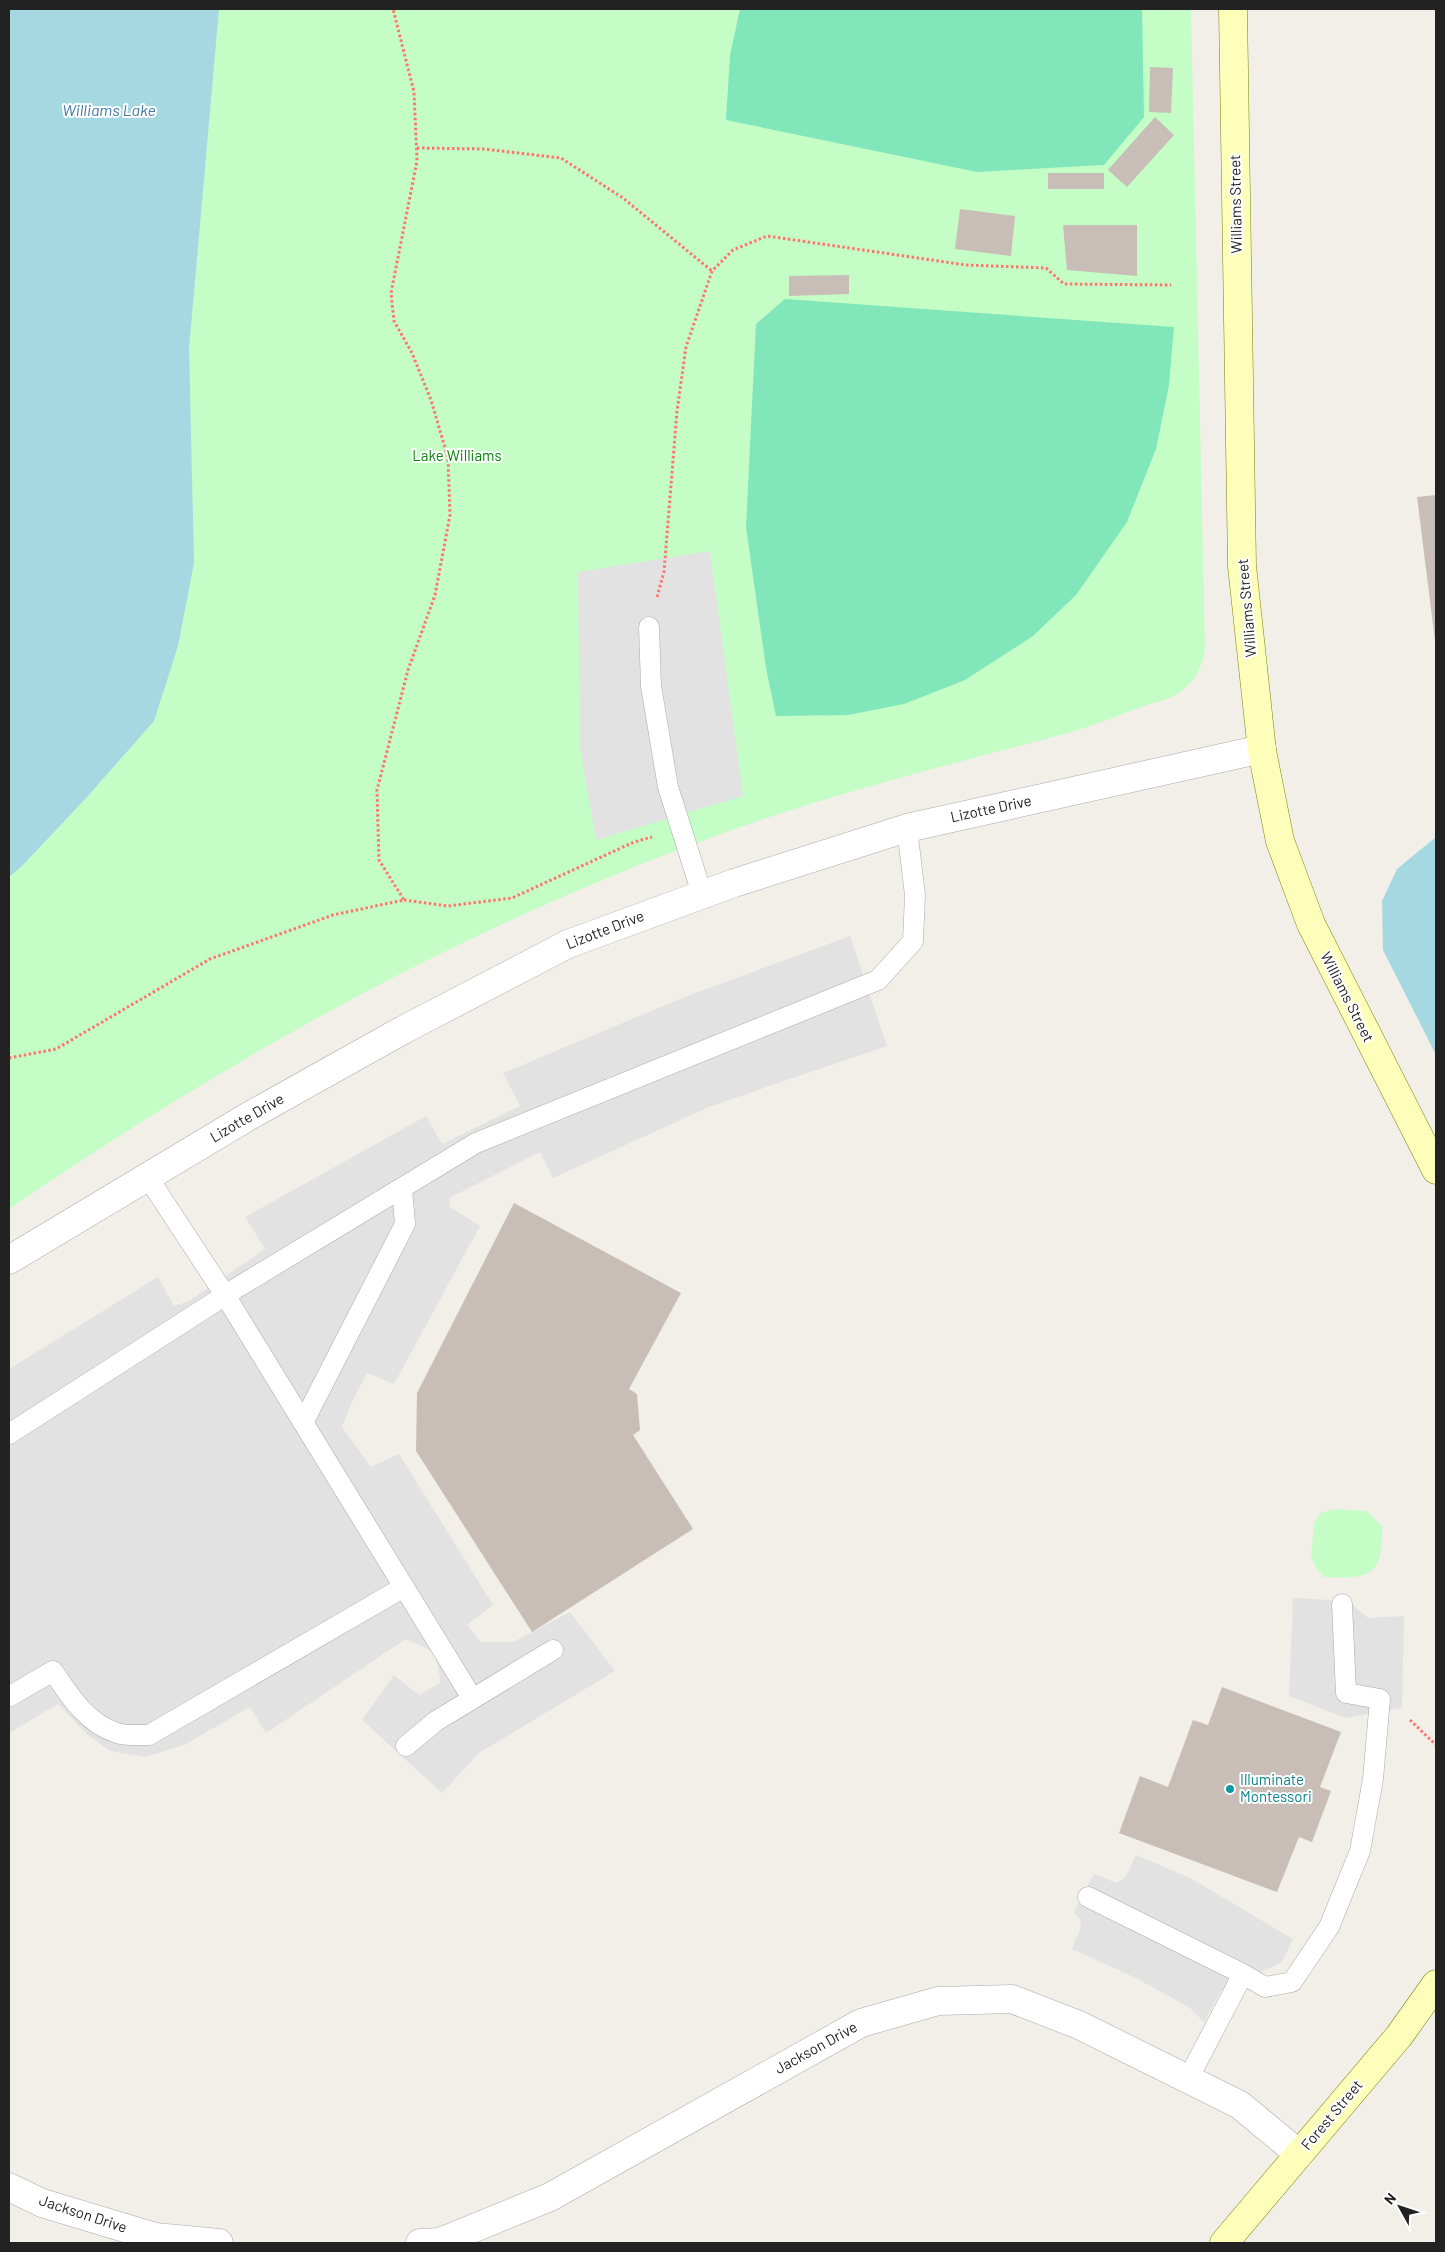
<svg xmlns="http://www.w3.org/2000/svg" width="1445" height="2252" font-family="Barlow,sans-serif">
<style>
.park{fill:#c4fdc6}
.pitch{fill:#82e6bb}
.parking{fill:#e2e2e2}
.water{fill:#a6d8e2}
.building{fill:#c8beb7}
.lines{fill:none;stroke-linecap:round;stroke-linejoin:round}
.service-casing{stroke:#a9a9a9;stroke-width:21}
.minor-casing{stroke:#a9a9a9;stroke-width:29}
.secondary-casing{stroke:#798200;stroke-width:29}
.path{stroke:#ff756d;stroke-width:3;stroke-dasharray:2.5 2.5;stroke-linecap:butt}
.service{stroke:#fff;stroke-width:20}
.minor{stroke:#fff;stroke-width:28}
.secondary{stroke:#fefebb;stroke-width:28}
.culture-dot{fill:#0f9aa8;stroke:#fff;stroke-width:2}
.labels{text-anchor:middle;stroke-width:4;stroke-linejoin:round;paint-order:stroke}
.street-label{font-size:15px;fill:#222;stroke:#fff}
.park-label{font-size:15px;fill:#058609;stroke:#fff}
.culture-label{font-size:15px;fill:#0d838f;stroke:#fff;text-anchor:start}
.water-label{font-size:16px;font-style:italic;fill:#4179a9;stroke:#fff}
</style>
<rect width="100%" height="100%" fill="#f2efe8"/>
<path class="park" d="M9 9H1191L1205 649C1201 674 1189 690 1165 700 1143 705 1121 715 1099 723 1079 730 1058 736 1038 741 945 766 852 789 761 820 491 912 244 1048 9 1209Z
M1335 1509 1366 1511 1382 1526C1383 1576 1371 1579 1324 1577L1316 1568 1311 1557 1314 1523 1321 1513Z"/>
<path class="pitch" d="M740 9H1142L1144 117 1104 165 977 172 726 120 730 55Z
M785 299 1174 327 1169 385 1156 449 1127 522 1076 595 1033 636 965 680 904 704 848 715 776 716 766 668 746 527 756 324Z"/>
<path class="parking" d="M710 551 743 796 596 840 580 748 578 572Z
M850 936 887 1046 711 1106 553 1178 540 1152 449 1198 450 1207 480 1226 394 1384 367 1373 351 1404 342 1427 371 1467 399 1454 493 1605 467 1625 481 1642H513L570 1612 615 1671 479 1753 442 1793 362 1720 394 1675 419 1695 441 1682 435 1652 406 1639 266 1733 250 1707 184 1745 145 1757 110 1751 88 1735 58 1704 9 1733V1369L158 1277 174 1306 189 1301 265 1249 245 1217 426 1116 442 1144 520 1106 503 1073 680 999Z
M1293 1598 1348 1601 1368 1618 1404 1616 1402 1708 1346 1718 1289 1696Z
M1136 1855 1190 1878 1293 1939 1284 1958 1280 1963 1221 1991 1204 2022 1190 2008 1136 1978 1072 1949 1081 1927 1080 1919 1074 1912 1094 1874 1116 1883 1125 1878Z"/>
<path class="water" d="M9 9H219L189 349 194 563 178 646 154 721 87 797 22 866 9 877Z
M1436 837V1055L1383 950 1382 901 1397 869Z"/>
<path class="building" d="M1150 67 1173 68 1171 113 1149 112Z
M1155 117 1174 135 1127 187 1108 170Z
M1048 173H1104V189H1048Z
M960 209 1015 216 1011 256 955 249Z
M1063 225H1137V276L1067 270Z
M849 275V294L789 296V276Z
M1436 495V641H1435L1417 497Z
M514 1203 681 1293 629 1389 637 1394 640 1430 633 1435 693 1529 532 1632 416 1451 417 1393Z
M1222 1687 1341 1732 1320 1787 1331 1791 1312 1842 1299 1837 1277 1892 1119 1833 1140 1776 1168 1787 1193 1720 1208 1725Z"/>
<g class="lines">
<defs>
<path id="service" d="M649 627 651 686 668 787 702 894
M147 1176 225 1295 472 1698
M303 1423 405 1224 402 1188
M9 1434 235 1289 476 1143 878 980 913 941 915 895 907 828
M9 1695 10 1696 53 1671C69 1695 87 1724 117 1733 126 1736 139 1735 149 1735L404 1587
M406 1746 436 1721 553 1650
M1088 1897 1243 1974
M1188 2079 1243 1974 1265 1987 1292 1982 1329 1927 1360 1851 1373 1779 1380 1699 1346 1693 1342 1604"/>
<path id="minor" d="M9 1260 249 1116 403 1030 568 944 734 883 907 828 1262 749
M9 2187 42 2203 155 2237 219 2243
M420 2243 440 2242 550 2197 861 2023 938 2001 1012 1999 1079 2025 1240 2105 1299 2154"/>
<path id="secondary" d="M1233 9 1242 566 1262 751 1280 841 1311 924 1436 1170
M1224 2243 1399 2036 1436 1984"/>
</defs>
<use href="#service" class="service-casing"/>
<use href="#minor" class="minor-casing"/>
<use href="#secondary" class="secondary-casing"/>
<path class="path" d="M417 148 484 149 561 158 623 198 712 271
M657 597 664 572 677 411 686 347 712 271 733 250 767 236 966 265 1046 268 1064 284 1171 285
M404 900 448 906 512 898 634 842 652 837
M9 1058 56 1049 210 959 333 915 404 900 379 860 377 790 408 670 435 595 450 515 448 458 431 400 412 353 394 321 391 293 417 161 414 92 393 9
M1410 1720 1436 1745"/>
<use href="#service" class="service"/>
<use href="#minor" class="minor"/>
<use href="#secondary" class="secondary"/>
</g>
<circle class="culture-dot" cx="1230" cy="1789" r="5"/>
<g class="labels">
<g class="street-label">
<text transform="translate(1236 204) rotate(-91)" y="5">Williams Street</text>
<text transform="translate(1247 608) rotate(-95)" y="5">Williams Street</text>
<text transform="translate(991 809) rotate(-12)" y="5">Lizotte Drive</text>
<text transform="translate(605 930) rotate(-21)" y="5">Lizotte Drive</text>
<text transform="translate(1347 997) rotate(63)" y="5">Williams Street</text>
<text transform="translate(247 1118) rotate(-30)" y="5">Lizotte Drive</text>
<text transform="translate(816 2048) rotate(-29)" y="5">Jackson Drive</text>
<text transform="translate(1332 2115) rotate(-50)" y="5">Forest Street</text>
<text transform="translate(83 2214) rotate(18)" y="5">Jackson Drive</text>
</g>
<g class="park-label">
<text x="457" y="461">Lake Williams</text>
</g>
<g class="culture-label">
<text x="1240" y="1785">Illuminate<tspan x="1240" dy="17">Montessori</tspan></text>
</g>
<g class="water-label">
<text x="109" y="116">Williams Lake</text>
</g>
</g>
<rect width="1445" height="2252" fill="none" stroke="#222222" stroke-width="20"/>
<g transform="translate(1400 2207) rotate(310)" stroke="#ffffff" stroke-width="4" paint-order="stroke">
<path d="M0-4L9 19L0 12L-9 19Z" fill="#222222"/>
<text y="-8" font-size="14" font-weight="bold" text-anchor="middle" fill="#222222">N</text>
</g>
</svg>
